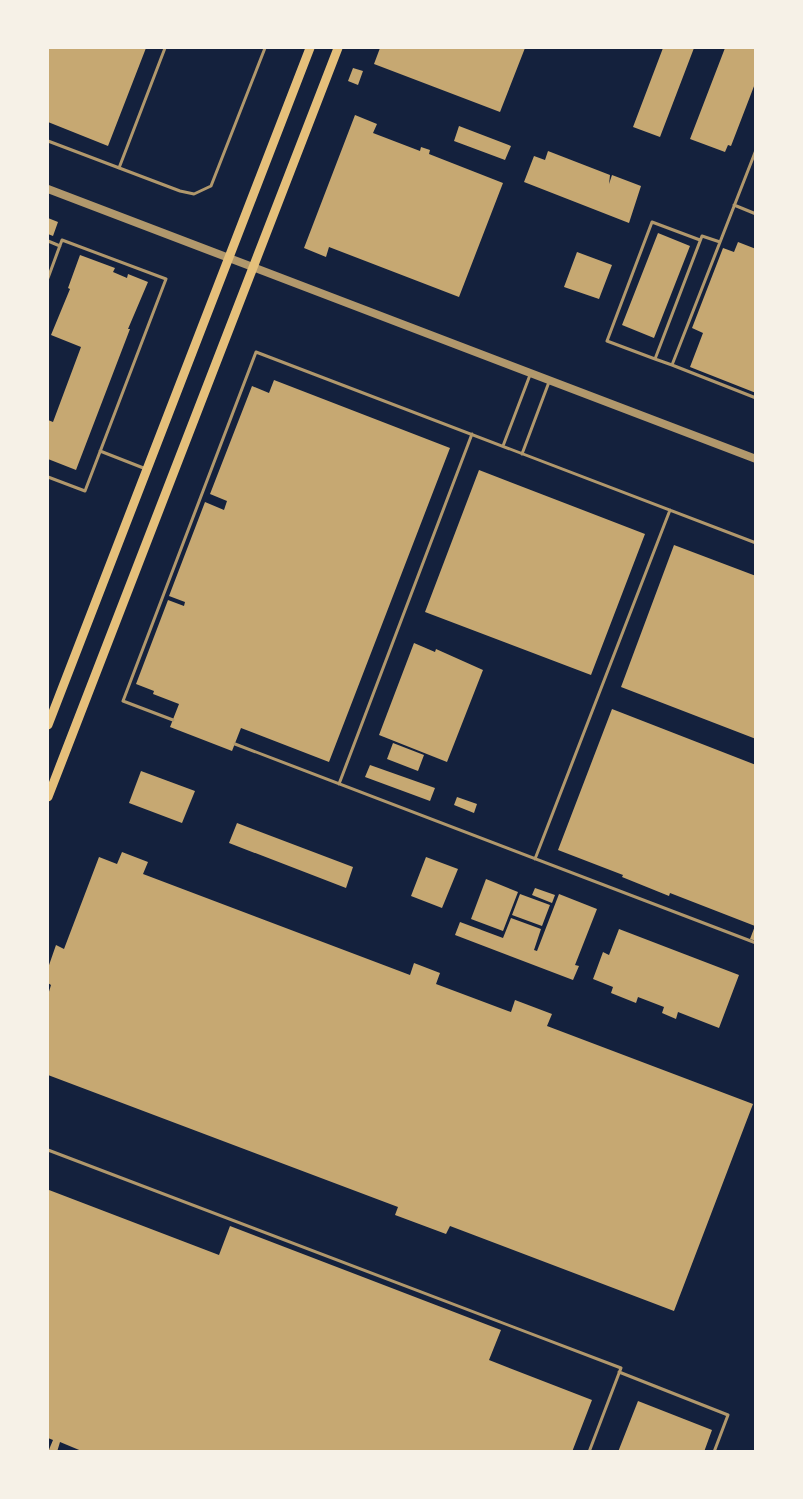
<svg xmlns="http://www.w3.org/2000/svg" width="803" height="1499" font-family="Signika,sans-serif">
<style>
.building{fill:#c6a872}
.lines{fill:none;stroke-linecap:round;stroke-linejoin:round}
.service{stroke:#b1986c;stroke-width:3}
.tertiary{stroke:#b1986c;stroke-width:8}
.secondary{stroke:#e5c07b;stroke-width:9}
</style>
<rect width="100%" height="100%" fill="#14213d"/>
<path class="building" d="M48 48H146L108 146 48 122Z
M380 48H525L500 112 374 64Z
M663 48H694L660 137 633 127Z
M725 48H756V81L731 146 728 145 725 152 690 139Z
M353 68 363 71 358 85 348 81Z
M355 115 377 124 373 133 420 151 421 147 430 150 429 154 503 183 459 297 329 247 326 257 304 248Z
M459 126 511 146 505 160 454 141Z
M548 151 610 175 609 184 612 175 641 186 629 223 524 182 534 156 545 160Z
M48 218 58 222 53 236 48 234Z
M658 233 690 246 654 338 622 325Z
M738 242 756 249V393L690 367 703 333 692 328 723 248 734 252Z
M577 252 612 265 599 299 564 287Z
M80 255 115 268 113 272 127 278 128 274 148 282 128 329H130L76 470 48 459V420L53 422 81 347 51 335 70 289 68 288Z
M274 380 450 448 329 762 241 728 232 751 170 727 179 704 153 694 154 691 136 684 168 600 184 606 185 602 169 596 205 502 224 510 227 501 210 494 252 386 269 393Z
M479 470 645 534 591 675 425 612Z
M674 545 756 576V739L621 687Z
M414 643 435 652 436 649 483 670 447 762 379 735Z
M612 709 756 765V941L750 939 755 926 670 893 669 896 622 877 623 875 558 850Z
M393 743 424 755 418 771 387 759Z
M370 765 435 788 430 801 365 777Z
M141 771 195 791 182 823 129 803Z
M457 797 477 804 474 813 454 805Z
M237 823 353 867 346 888 229 843Z
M122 852 148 862 143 874 410 975 414 963 440 973 436 984 511 1012 515 1000 552 1014 547 1026 753 1104 674 1311 450 1226 446 1234 395 1215 398 1207 48 1075V995L51 985 48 983V968L56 945 64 949 99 857 117 864Z
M426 857 458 869 442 908 411 896Z
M486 879 518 892 503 931 471 919Z
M535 888 555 895 552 903 532 895Z
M520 894 550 905 542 926 512 915Z
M559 894 597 909 575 965 579 966 573 980 455 935 460 922 503 938 511 918 541 929 534 950 537 951Z
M619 929 739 975 719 1028 678 1012 676 1019 662 1013 664 1007 638 997 636 1003 611 993 613 987 593 979 603 952 609 955Z
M49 1190 219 1255 230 1226 501 1330 489 1360 592 1400 572 1452H84L60 1442 57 1452H48L53 1440 48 1438V1195Z
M638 1401 712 1430 704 1452H618Z"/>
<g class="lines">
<path class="service" d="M48 141 180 191 194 194 211 186 265 48
M756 150 672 365 756 398
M119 168 165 48
M734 205 756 214
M48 241 60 246
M48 278 62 240 166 279 85 491 48 477
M655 359 607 341 652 222 700 240
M672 365 655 359 702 236 720 242
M503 446 530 375
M100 451 146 469
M522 454 549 382
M173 720 123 701 256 352 756 543
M235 744 756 943
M339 784 472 434
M535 859 670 510
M48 1150 621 1368 589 1452
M619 1372 728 1415 714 1452"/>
<path class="tertiary" d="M48 189 756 459"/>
<path class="secondary" d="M48 725 310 48
M48 797 338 48"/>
</g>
<rect width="803" height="1499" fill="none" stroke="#f6f1e7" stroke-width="98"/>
</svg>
